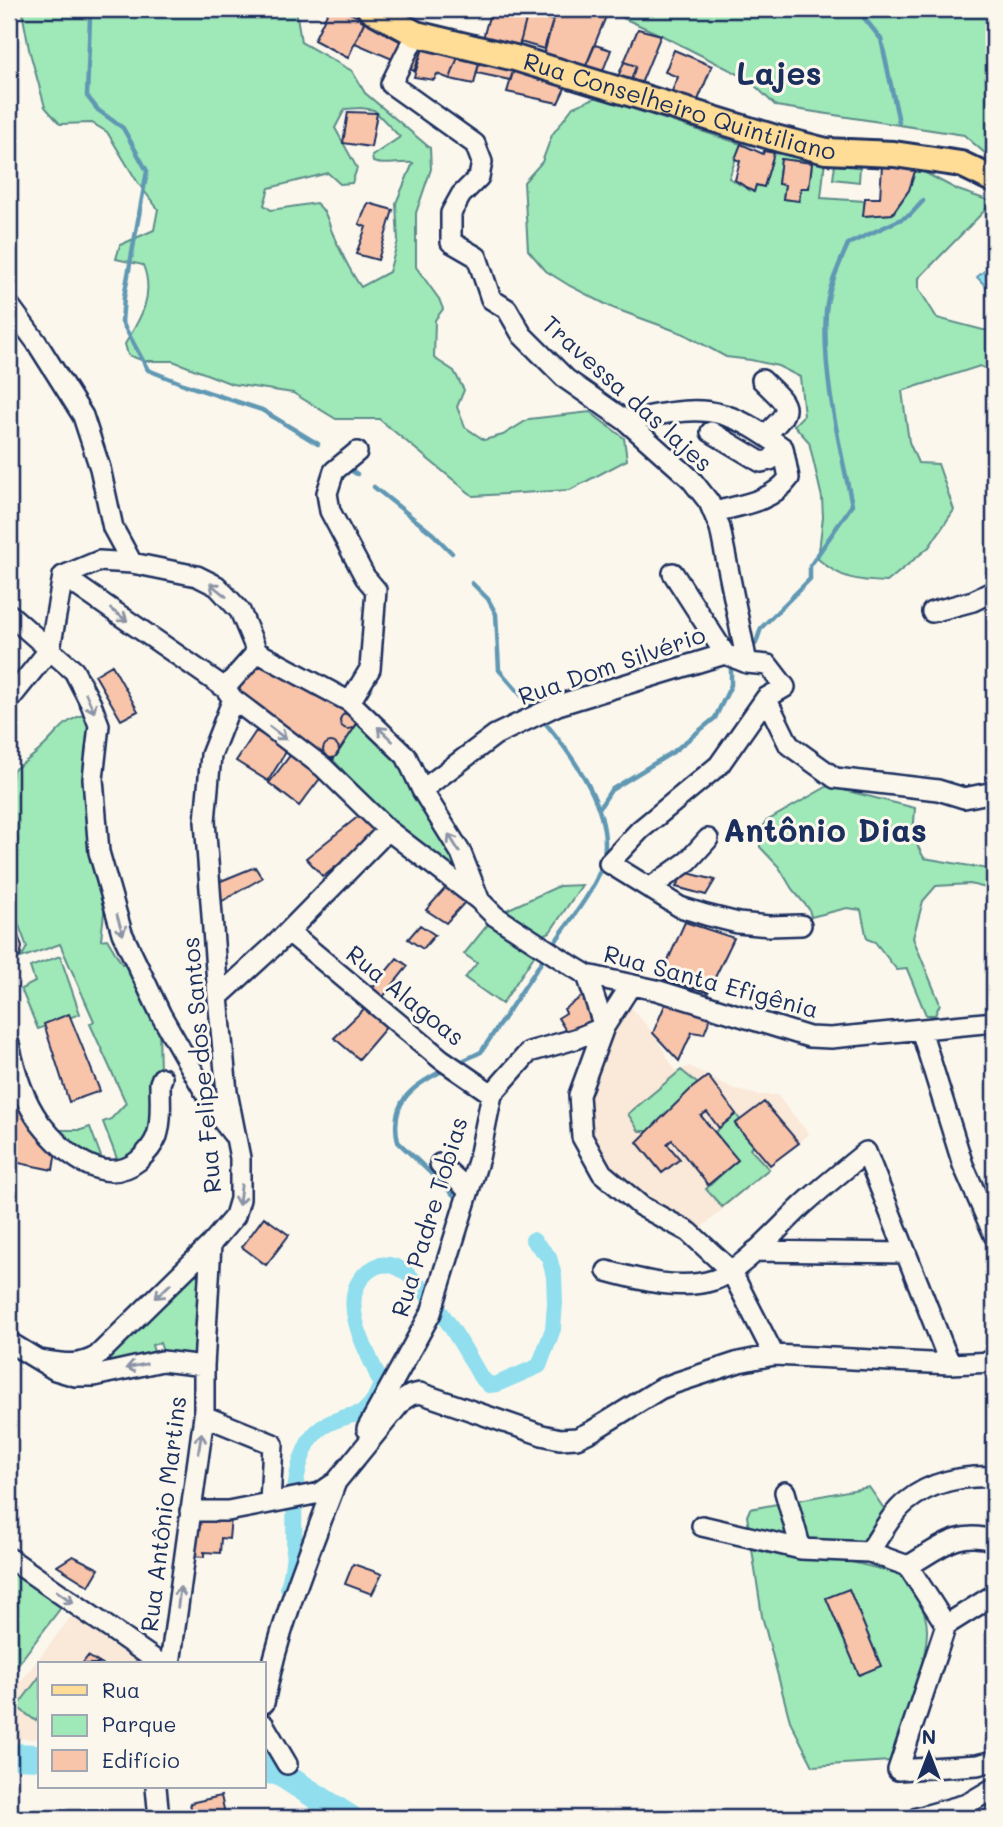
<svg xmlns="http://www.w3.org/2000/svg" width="1003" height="1827" font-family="Mali,sans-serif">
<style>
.built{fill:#fae8d8}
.green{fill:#9fe8b7;stroke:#5d8c8a;stroke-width:2;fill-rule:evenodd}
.water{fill:#90deee;stroke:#6198b4;stroke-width:2}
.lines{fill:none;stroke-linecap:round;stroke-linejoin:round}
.stream{stroke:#6198b4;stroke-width:4.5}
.canal{stroke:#90deee;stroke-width:16}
.river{stroke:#90deee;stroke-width:26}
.building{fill:#f9c5aa;stroke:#1b2f5e;stroke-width:2}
.minor-casing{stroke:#1b2f5e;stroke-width:24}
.major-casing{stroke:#1b2f5e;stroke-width:30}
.minor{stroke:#fbf7ec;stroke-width:19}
.major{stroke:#ffdd96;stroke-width:24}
.oneway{stroke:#8b93a5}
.labels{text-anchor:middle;stroke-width:6;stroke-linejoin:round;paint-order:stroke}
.street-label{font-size:24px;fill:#1b2f5e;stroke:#fbf7ec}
.district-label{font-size:32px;font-weight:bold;fill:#1b2f5e;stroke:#fbf7ec}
</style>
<rect width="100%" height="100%" fill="#fbf7ec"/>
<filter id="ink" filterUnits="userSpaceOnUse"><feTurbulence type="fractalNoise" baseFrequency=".0143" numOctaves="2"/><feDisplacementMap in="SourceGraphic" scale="14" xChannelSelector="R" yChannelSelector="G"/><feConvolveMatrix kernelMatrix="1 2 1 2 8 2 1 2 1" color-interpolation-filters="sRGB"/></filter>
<g filter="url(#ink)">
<path class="built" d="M629 1005 653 1033 675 1070 679 1071 689 1066 736 1090 758 1095H777L809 1134 700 1229 682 1228 646 1208 582 1137 592 1058Z
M78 1608 148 1664H40V1739L9 1738V1697Z"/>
<path class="green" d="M24 9H296L301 42 352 71 365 93 430 148 431 169 416 213V267L439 299 443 309 435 320 434 358 454 371 464 390 457 407 465 427 484 440 503 435 529 419 590 412 624 438 627 460 570 490 473 496 379 419H336L293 393 232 384 173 361H144L128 355 125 344C141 318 155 295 143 265L116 259 120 245 154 230 158 209 138 183 107 132 92 123 60 124 45 107 29 49 23 17ZM361 108 374 110 400 137 372 156 373 162C387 167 399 161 413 163L396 203 398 241 389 272 361 287C350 272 340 250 332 232 327 219 327 212 316 203L271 210 264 205 269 188 328 173 340 184 352 183 357 168 335 128 345 109Z
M603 9H994V161L964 135 776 106 748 79 661 35Z
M597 97 741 144 729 178 753 192 756 185 764 186 774 153 825 160 821 198 865 201 864 216 893 214 909 190 916 168 958 190 993 202 919 278V289L937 318 983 330H994V373L980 366 902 391 909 442 918 463 938 464 954 510 929 547 887 582C857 581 841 579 818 559L823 517 822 498 809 442 794 425 804 415 800 377 778 366 751 360 726 357 684 334 613 308 570 286 546 271 528 250 524 182 542 162 552 135 573 107ZM781 159 812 163 809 188H801L799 201 784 199 785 185 778 184Z
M835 165 860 167 859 182 833 179Z
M91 712 107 884 101 940 107 939 122 964 126 962 159 1026 160 1075 151 1138 119 1164 103 1122 111 1119 126 1103 90 1024 94 1021 60 944 21 958 27 947 9 899V891L15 874 18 838 10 803 13 770C24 763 35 755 45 745 64 726 63 721 91 712Z
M360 719 386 738 464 876 394 824 333 760Z
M828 786 915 808 913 837 924 858 994 870V890L970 884 936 886 923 901 913 938 940 1004 935 1015H926L907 969 897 970 875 942 867 939 861 910 847 908 811 917 809 909 792 889 779 867 760 847V837L765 822Z
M582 885 550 932 542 936 502 912 559 886Z
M489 923 536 953 502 1004 465 978 477 963 464 954Z
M60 956 80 1014 38 1029 21 989 35 982 30 967Z
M681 1070 698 1084 649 1131H639L628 1114Z
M736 1114 740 1120 735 1124 753 1145 750 1149 769 1169 722 1207 706 1189 737 1160 715 1132Z
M90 1127 103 1162 94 1161 54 1130H81Z
M191 1273 199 1276 196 1355H164L160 1343 152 1345 155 1356 114 1365 103 1357Z
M869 1487 887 1513 868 1539 847 1561 905 1575C915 1591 927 1611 927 1630 927 1665 901 1727 890 1761L813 1766 790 1721 762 1616 747 1516 750 1509Z
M9 1556 69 1597 9 1676Z
M40 1676V1715L36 1721 17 1707Z"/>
<path class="water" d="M990 266 994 270V288L990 291 977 277Z"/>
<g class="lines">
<path class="stream" d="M88 9 90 18 87 96 98 110 123 128 147 171 124 297 122 322 148 370 186 385 262 410 318 444
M857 9 881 39 899 122
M347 468 357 474
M374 487 433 534 452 553
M472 583 488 599 496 614 499 670 535 711
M751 649 756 643 761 628 810 579V566L852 505C839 441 822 377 826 311 828 288 839 265 848 244L910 215 923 201
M543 720C573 756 617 815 602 865 593 894 568 922 551 948
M600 807 611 790 673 752 715 718 731 685V665L733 663
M458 1063 481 1052 546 955
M444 1070C412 1086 389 1102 398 1142L458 1199"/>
<path class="canal" d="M288 1587C302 1543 285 1494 305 1450 314 1428 328 1422 349 1416 354 1415 360 1414 364 1411 373 1404 377 1394 381 1384 369 1352 329 1292 375 1267 384 1262 396 1265 405 1272 435 1297 461 1342 480 1376L489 1385 497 1384 539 1366 553 1329 555 1303 554 1276 549 1257 533 1240
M264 1753 278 1772"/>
<path class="river" d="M9 1756 40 1757
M264 1771 278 1772 350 1818"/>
</g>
<path class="building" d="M329 9H341L365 20 348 58 314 40Z
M491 9 553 20 544 49 520 42 518 51 482 42Z
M491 9 527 16 518 51 482 42Z
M556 9H583L607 14 585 68 562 61V58L544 54Z
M365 20 404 38 392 59 355 43Z
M638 29 661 35 640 86 617 79Z
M415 42 424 45 414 71 405 66Z
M424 45 459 54 450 79 437 74 434 80 414 77Z
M595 45 611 50 602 73 585 68Z
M674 50 712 66 696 105 670 96 678 77 665 72Z
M459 54 480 58 474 84 450 79Z
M480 58 515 66 510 80 477 73Z
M624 62 636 66 630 83 617 79Z
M515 66 566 86 558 103 507 92Z
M348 112 377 113 371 147 343 143Z
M741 144 763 154 764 151 774 153 764 187 756 185 754 192 735 180 740 161 735 159Z
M781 159 812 163 809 188H801L799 201 783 199 785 185 778 184Z
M882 165 916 168 909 190 892 214 863 216 865 198H880Z
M368 203 393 210 378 260 356 254 366 227 359 224Z
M255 657 360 719 333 760 232 693Z
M112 665 138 711 121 720 95 675Z
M340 721a8 8 0 1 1 16 0a8 8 0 1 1-16 0Z
M256 731 287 750 268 781 236 761Z
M323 750a8 8 0 1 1 16 0a8 8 0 1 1-16 0Z
M292 753 322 776 299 806 269 783Z
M360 815 378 833 323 877 306 858Z
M255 867 262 878 219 903 216 883Z
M684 872 715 880 706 895 676 887Z
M448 885 468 899 446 923 426 910Z
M10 911 22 947 20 957 9 961Z
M685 922 734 938 708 992 660 978Z
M420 925 435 935 423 949 408 939Z
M397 958 408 966 383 997 371 990Z
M583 996 597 1019 570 1037 558 1018 566 1013 564 1009Z
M667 1000 711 1016 704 1034 692 1032 679 1061 653 1033Z
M366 1007 389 1024 359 1059 334 1038Z
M69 1014 100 1091 69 1102 44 1024Z
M708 1076 736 1114 719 1128 707 1112 701 1116 738 1160 708 1185 672 1140 667 1144 680 1159 662 1173 637 1142 692 1088Z
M9 1098H23L57 1145 53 1170 9 1161Z
M764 1102 799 1143 770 1165 735 1124Z
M264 1217 289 1235 266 1265 242 1247Z
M196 1515 231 1517 229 1539 221 1538 220 1553 204 1552V1557L193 1556Z
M73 1556 99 1569 89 1586 57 1566Z
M353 1564 382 1574 372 1594 345 1584Z
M849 1589 881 1666 859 1675 826 1598Z
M88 1656 101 1664H82Z
M221 1796 226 1818H193L190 1803Z"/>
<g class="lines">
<defs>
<path id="minor" d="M416 34 391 84 475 144 482 162 479 177 461 195 451 213V242L477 257 491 299 507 309 522 335 566 379 626 421 690 478 709 502 720 528 747 663
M9 305 37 343 83 416 100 468 113 528 132 563
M762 380C788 406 796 407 765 435
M626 421C699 406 721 402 783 448L789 478C772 502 741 505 714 512
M711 432 761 462 770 460 783 448
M673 573 725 654
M63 576 225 688 233 699 323 767 388 830 479 900 495 916 572 966 587 975 656 990 809 1037 831 1038 994 1022
M63 576 99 561 132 563 197 576 217 586 240 611 257 652 350 702 406 756 422 790 461 853 479 899
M932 612 973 601 994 591
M9 614 74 671 91 704 99 725 93 779 99 852 122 933 161 1015 218 1115 233 1134
M225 688 257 652
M766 698 719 765 640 830 609 863 680 907 706 915 738 923 769 926 801 925
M9 700 50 649 63 576
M350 702 370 669 376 590 365 577 330 511 327 493 334 471 357 452
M422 790 495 735 558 705 725 654 747 663 768 665 785 687 766 698 789 745 835 778 938 790 964 798 994 792
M651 887 688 861 708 839
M289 932 441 1059 492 1094
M631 985 604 1027 579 1095 582 1137 602 1173 641 1206 689 1232 731 1271 774 1355
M218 997 276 944 388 830
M921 1030 963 1165 994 1235
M9 1044C15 1072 23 1099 40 1123 61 1150 103 1189 138 1161 146 1154 153 1146 157 1136 162 1120 160 1099 160 1083L162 1078
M440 1164 468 1190
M755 1251 906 1253
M607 1271C640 1280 680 1291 714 1280 742 1271 781 1225 804 1204 824 1186 845 1169 866 1152L950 1364
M9 1342 55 1370 75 1376H94L162 1361 204 1366
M39 1360C60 1363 78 1368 97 1356L211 1244 235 1216 240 1199V1158L227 1092 218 997 205 821 211 755 233 699
M204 1416 273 1444 270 1503
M367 1429 431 1313 479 1158 492 1094 529 1052 575 1039 604 1027 587 975
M785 1492 801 1549
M190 1511H228L320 1493 336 1482 403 1400 411 1395 420 1393 542 1435 560 1439 577 1438 592 1431 660 1389 675 1383 739 1362 774 1355 950 1364 994 1362
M702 1526 801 1549 869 1552 908 1566 946 1625 898 1770 977 1765 994 1761
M869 1552C880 1536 891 1514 906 1502 930 1482 963 1475 994 1477
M9 1558 161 1664
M908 1566C938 1549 959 1528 994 1541
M946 1625 989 1598 994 1597
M170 1664 204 1416V1366L211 1244
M264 1703C278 1627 309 1553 336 1482
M264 1725 287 1764
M156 1787 159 1818
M965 1814 967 1804 994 1788
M917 1818 967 1804"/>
<g id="major">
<path id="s1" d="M370 9 416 34 515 58 779 139 826 151 894 154 961 164 994 180"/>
</g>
</defs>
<use href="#minor" class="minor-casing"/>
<use href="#major" class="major-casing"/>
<use href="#minor" class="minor"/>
<use href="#major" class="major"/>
</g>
<defs><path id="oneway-shaft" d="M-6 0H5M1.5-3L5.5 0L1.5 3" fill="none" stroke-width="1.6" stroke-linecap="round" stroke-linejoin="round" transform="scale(1.75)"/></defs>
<g class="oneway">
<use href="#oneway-shaft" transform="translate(218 590) rotate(-141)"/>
<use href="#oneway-shaft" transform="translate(119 615) rotate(35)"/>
<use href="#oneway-shaft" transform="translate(90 703) rotate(66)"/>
<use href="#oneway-shaft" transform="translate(278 733) rotate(37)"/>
<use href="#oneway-shaft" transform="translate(385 734) rotate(-136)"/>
<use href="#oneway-shaft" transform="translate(454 843) rotate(-122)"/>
<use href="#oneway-shaft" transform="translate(120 925) rotate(73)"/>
<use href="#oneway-shaft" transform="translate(240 1195) rotate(97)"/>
<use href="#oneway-shaft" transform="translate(163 1291) rotate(136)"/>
<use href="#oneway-shaft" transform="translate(136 1366) rotate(169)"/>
<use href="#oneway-shaft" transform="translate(200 1443) rotate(-81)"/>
<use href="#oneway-shaft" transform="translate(65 1597) rotate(35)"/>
<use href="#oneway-shaft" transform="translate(179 1597) rotate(-83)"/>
</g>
</g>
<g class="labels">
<g class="street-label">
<text dy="8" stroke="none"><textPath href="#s1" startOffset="326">Rua Conselheiro Quintiliano</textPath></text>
<text transform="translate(627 394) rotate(42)" y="8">Travessa das lajes</text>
<text transform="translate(612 666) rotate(-19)" y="8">Rua Dom Silvério</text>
<text transform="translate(711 982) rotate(15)" y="8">Rua Santa Efigênia</text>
<text transform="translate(405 996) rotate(39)" y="8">Rua Alagoas</text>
<text transform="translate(202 1065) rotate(-95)" y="8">Rua Felipe dos Santos</text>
<text transform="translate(430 1217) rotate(-73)" y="8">Rua Padre Tobias</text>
<text transform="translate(164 1514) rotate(-83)" y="8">Rua Antônio Martins</text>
</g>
<g class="district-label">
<text x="779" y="85">Lajes</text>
<text x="825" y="842">Antônio Dias</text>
</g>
</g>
<rect width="1003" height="1827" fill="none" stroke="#fbf7ec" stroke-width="35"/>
<rect x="18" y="18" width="968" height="1792" fill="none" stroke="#1b2f5e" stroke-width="2.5" filter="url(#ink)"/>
<rect x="38" y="1662" width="228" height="126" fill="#fbf7ec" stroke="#a1a7b3" stroke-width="2"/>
<rect x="52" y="1685" width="35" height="10" fill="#ffdd96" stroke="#a1a7b3" stroke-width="2"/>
<text x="102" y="1698" font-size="21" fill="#1b2f5e">Rua</text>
<rect x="52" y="1715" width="35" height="21" fill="#9fe8b7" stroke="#a1a7b3" stroke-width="2"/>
<text x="102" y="1732" font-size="21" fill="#1b2f5e">Parque</text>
<rect x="52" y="1750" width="35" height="21" fill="#f9c5aa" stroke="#a1a7b3" stroke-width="2"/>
<text x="102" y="1768" font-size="21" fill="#1b2f5e">Edifício</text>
<g transform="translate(929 1754)" stroke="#fbf7ec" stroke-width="5" paint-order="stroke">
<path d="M0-5L12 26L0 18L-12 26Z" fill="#1b2f5e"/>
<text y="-10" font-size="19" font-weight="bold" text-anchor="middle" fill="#1b2f5e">N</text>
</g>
</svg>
